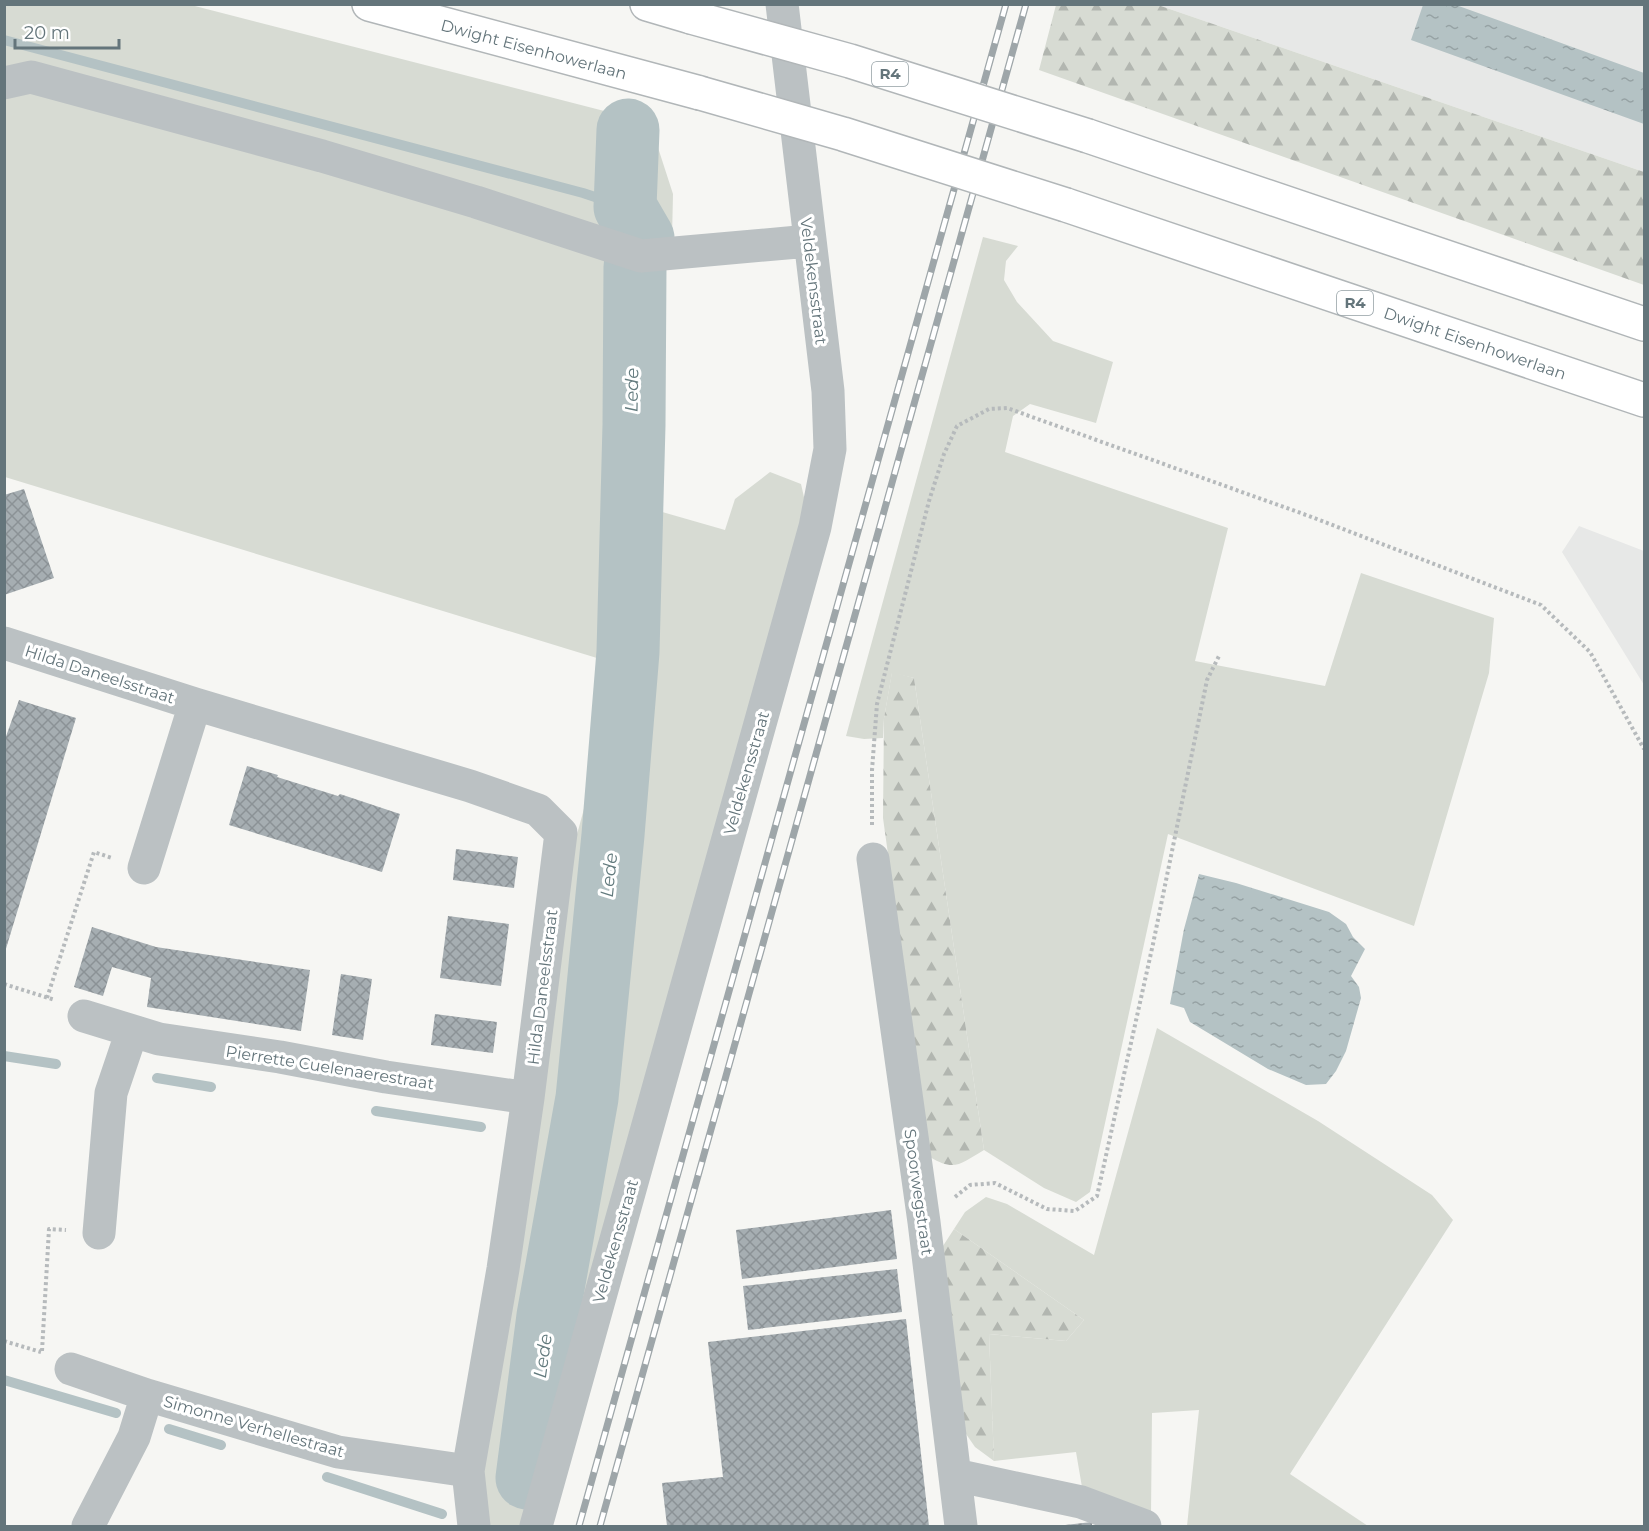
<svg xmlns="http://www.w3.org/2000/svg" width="1649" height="1531" font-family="Montserrat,sans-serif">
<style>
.built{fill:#e7e8e7}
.green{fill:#d7dbd3}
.forest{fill:url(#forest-firs)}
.water{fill:url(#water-ripples)}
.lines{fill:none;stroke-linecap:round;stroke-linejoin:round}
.stream{stroke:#b4c2c4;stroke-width:10}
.river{stroke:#b4c2c4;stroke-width:63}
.building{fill:url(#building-cross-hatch)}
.highway-casing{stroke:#b1b6b8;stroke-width:36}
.path{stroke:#b6babc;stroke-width:4;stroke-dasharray:3 3;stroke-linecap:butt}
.minor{stroke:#bbc1c3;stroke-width:33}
.highway{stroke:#fff;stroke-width:33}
.rail-casing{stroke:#9ea6a9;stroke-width:7}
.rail{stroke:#fff;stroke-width:4.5;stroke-dasharray:14;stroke-linecap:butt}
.highway-bridge-casing{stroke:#b1b6b8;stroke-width:36;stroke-linecap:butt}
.highway-bridge{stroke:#fff;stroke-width:33}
.labels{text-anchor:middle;stroke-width:6;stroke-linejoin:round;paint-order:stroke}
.shield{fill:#fff;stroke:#929ea3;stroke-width:1.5}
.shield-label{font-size:15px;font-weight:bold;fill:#64757b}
.street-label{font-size:16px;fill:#64757b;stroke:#fff}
.water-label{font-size:18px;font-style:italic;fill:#637b7e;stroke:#fff}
</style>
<defs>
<pattern id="forest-firs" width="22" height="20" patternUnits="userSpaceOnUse" patternTransform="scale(1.5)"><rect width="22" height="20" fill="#d7dbd3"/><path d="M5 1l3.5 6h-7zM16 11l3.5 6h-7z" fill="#b2b6b0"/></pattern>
<pattern id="water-ripples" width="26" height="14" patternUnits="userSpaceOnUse" patternTransform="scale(1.5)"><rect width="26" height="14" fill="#b4c2c4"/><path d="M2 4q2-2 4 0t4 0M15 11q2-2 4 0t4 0" fill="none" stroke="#96a2a4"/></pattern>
<pattern id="building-cross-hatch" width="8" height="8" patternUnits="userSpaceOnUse" patternTransform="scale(1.5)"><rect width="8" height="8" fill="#a6aeb2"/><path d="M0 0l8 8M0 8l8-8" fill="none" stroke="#8b9296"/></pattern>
</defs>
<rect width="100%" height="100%" fill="#f6f6f3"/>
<path class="built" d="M1158 5H1644V172Z
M1579 526 1644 551V685L1562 552Z"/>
<path class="green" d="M4 5H191L612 113 651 126 673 194 672 238 603 495 725 530 735 499 770 472 801 484 806 506 525 1526H490L481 1484 573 849 623 666 5 477Z
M983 237 1018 246 1006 261 1004 280 1017 302 1053 341 1113 362 1096 423 1030 404 1013 416 1005 452 1228 528 1195 661 1325 686 1361 573 1494 618 1489 673 1414 926 1168 834 1090 1192 1076 1202 1044 1188 984 1150 914 678 892 673 884 718 883 738 864 739 846 736Z
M1157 1028 1318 1121 1432 1195 1453 1220 1290 1474 1368 1526H1187L1199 1410 1152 1413 1151 1514 1083 1493 1076 1452 994 1461 989 1334 1066 1341 1084 1320 954 1229 965 1212 986 1197 1007 1204 1094 1255Z"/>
<path class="forest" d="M1056 5H1158L1644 172V285L1039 70Z
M892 672 914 678 984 1150C960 1164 955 1172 930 1157L883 818 884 718Z
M954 1229 1084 1320 1066 1341 989 1334 994 1461 975 1447 964 1431 941 1249Z"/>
<path class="water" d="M1423 5H1456L1644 73V124L1411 40Z
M1199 874 1236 883 1329 912 1346 924 1353 937 1365 949 1351 976 1359 987 1361 998 1346 1051 1336 1071 1326 1084 1306 1085 1268 1069 1190 1022 1184 1008 1170 1004 1184 929Z"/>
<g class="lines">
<path class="stream" d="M4 40 583 193 625 207
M4 1056 56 1064
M157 1078 211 1087
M376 1111 481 1127
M4 1380 116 1413
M169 1429 221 1445
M327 1477 442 1514"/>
<path class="river" d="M628 130 625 207 643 238
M527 1478 548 1316 587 1098 613 835 628 652 634 425 635 267"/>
</g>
<path class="building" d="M24 489 54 578 4 595V495Z
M19 700 76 718 5 952 4 742Z
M247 766 278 775 277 777 338 796 340 794 400 814 382 872 229 825Z
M456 849 518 857 514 888 453 880Z
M448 916 509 924 501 986 440 978Z
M92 927 156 947 310 970 301 1031 147 1007 151 978 112 967 103 996 74 987Z
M341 974 372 979 363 1040 332 1035Z
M435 1014 497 1022 493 1053 431 1045Z
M891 1210 897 1259 742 1279 736 1230Z
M897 1269 902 1312 748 1330 743 1286Z
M906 1319 929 1526H667L662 1483 723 1477 708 1342Z
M1092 1522V1526H1065V1525Z"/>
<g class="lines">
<defs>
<path id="highway" d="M369 4 700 93
M647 4 691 17
M1088 136 1644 324
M1066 205 1644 400"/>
</defs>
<use href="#highway" class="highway-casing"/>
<path class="path" d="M872 825V770L877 704 929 501 944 454 957 426 989 409 1007 408 1309 516 1541 605 1590 652 1644 749
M4 984 55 1000
M47 998 94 852 112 858
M955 1197 970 1185 995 1183 1047 1209 1075 1211 1097 1196 1153 944 1207 680 1220 654
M4 1341 41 1352
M42 1351 49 1229 66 1230"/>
<path class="minor" d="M4 83 31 77 322 156 476 202 641 256 809 241
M4 643 195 704 470 786 538 810 561 833 528 1098 503 1269 468 1471 474 1526
M873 859 924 1222 961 1526
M144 868 195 704
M84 1016 159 1039 280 1057 386 1077 528 1098
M99 1233 111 1093 132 1031
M71 1369 147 1395 338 1452 468 1471
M955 1475 1081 1502 1145 1526
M88 1526 134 1437 147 1395
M536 1526 815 527 830 449 828 391 782 4"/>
<use href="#highway" class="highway"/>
<defs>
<path id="rail" d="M579 1526 1006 4
M600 1526 1026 4"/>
</defs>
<use href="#rail" class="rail-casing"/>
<use href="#rail" class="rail"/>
<defs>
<path id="highway-bridge" d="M691 17 850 61 1088 136
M700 93 843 134 1066 205"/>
</defs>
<use href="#highway-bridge" class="highway-bridge-casing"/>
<use href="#highway-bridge" class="highway-bridge"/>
</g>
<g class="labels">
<g class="shield">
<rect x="872" y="62" width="36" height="24" rx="4.5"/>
<rect x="1337" y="291" width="36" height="24" rx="4.5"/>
</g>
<g class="shield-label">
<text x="890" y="79">R4</text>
<text x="1355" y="308">R4</text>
</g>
<g class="street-label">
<text transform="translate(534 49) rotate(15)" y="6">Dwight Eisenhowerlaan</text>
<text transform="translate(814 281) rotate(83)" y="6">Veldekensstraat</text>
<text transform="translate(1475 343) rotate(19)" y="6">Dwight Eisenhowerlaan</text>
<text transform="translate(100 674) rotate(18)" y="6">Hilda Daneelsstraat</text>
<text transform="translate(746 773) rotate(-74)" y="6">Veldekensstraat</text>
<text transform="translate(542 987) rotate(-83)" y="6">Hilda Daneelsstraat</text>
<text transform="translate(330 1067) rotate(9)" y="6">Pierrette Cuelenaerestraat</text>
<text transform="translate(919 1192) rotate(82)" y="6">Spoorwegstraat</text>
<text transform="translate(615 1241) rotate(-74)" y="6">Veldekensstraat</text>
<text transform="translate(254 1426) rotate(16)" y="6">Simonne Verhellestraat</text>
</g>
<g class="water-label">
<text transform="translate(632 390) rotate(-89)" y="6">Lede</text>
<text transform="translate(609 875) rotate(-84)" y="6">Lede</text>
<text transform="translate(543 1356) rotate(-82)" y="6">Lede</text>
</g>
</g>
<rect width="1649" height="1531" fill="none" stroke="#64757b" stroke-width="12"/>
<path d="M15 39v9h104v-9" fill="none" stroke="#64757b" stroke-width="3"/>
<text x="24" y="39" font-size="18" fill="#64757b" stroke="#ffffff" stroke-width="4.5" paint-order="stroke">20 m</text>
</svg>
